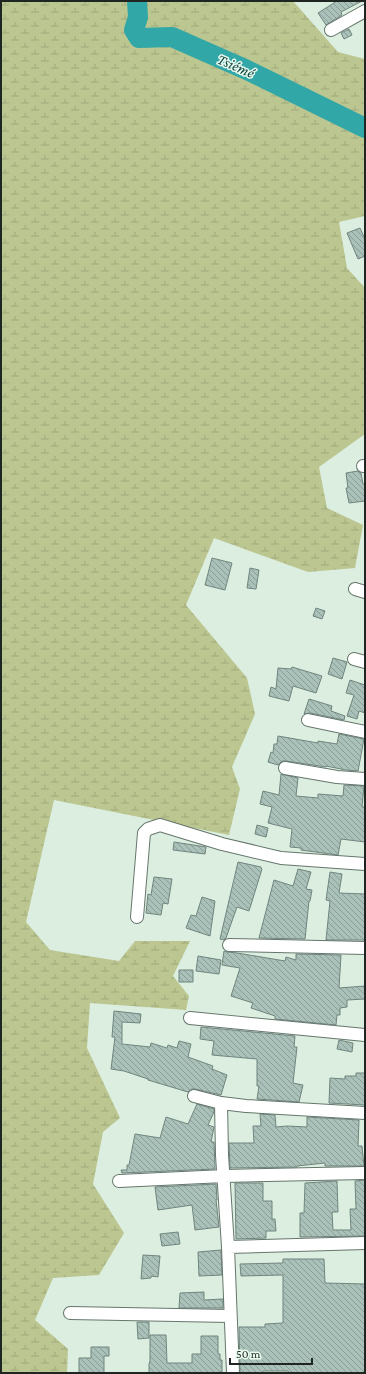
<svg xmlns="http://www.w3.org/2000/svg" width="366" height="1374" font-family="'Crimson Pro',serif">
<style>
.wetland{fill:url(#wetland-marsh)}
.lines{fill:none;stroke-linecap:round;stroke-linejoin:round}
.river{stroke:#31a8a7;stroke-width:20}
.building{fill:url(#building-back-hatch);stroke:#6f857e}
.minor-casing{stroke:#65766b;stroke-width:14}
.minor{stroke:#fff;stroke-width:12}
.labels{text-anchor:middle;stroke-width:3;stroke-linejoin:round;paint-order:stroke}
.water-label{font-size:15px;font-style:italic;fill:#063c3c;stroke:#e8fbee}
</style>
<defs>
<pattern id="wetland-marsh" width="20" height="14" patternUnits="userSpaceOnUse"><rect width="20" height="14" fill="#bcc690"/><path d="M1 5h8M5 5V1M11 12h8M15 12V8" fill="none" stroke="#a1aa7c"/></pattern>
<pattern id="building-back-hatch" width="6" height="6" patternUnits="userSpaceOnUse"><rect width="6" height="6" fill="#aac1ba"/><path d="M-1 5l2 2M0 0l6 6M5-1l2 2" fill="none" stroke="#8a9d97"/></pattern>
</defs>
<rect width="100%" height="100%" fill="#dbeee0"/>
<path class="wetland" d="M1 1H293L338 52 365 59V216L339 222 347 268 365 288V434L319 467 327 508 363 525 355 568 308 572 214 538 186 605 247 678 255 714 232 767 240 789 229 835 54 800 26 922 50 950 119 961 135 941H190L173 976 189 996 186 1010 90 1003 87 1048 120 1118 103 1132 93 1184 124 1233 99 1275 53 1278 35 1320 68 1349 67 1373H1Z"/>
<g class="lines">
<path class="river" d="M137 1 138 17 134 30 139 38 172 37 247 70 365 128"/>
</g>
<path class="building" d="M337 1H362L341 12 342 15 326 25 318 13Z
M349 29 352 35 344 39 341 33Z
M360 228 365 239V256L358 259 347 233Z
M358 471 361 473 363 484H365V501L349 503 346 488H348L346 473Z
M212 558 232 563 225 590 205 585Z
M250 568 259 570 256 589 247 588Z
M316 608 325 611 322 619 313 616Z
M333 658 347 662 342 679 328 674Z
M292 667 322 676 316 693 293 686 289 701 269 696 271 687 276 689 278 668 291 669Z
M350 680 365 685V713L359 711 357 719 347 716 354 695 346 693Z
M309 699 332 706 331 711 345 716 344 720 310 713 304 714Z
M339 734 364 739 358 771 346 770 326 766V767L286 761H282L278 765 268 762 271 752 273 753 274 744H277L278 736 318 743V741L337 744Z
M281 774 298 778 296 796 318 798V794L343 796 344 785 364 786 362 807H365V842L341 839 338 855 301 850V848L290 847 292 829 268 823 272 807 260 804 263 791 279 795Z
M257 825 268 828 266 837 255 834Z
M174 842 206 847 205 854 173 850Z
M238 862 261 867V868L262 869 249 911 237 907 226 938 224 940 220 939Z
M298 869 311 872 306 889 312 890 310 901H309L305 939 259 938 274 880 293 886Z
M330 872 342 874 339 893 365 894V940H326L330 901 326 900Z
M154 877 172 879 168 904 163 903 161 915 146 913 148 894 151 895Z
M202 897 215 901 210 936 186 928 191 915 196 916Z
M224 951 228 952 237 953 285 961 286 957 296 960V954L341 955 339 988 365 986V999L347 1000V1007L340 1008V1015H337L336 1025 275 1019V1016L251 1008 253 1003 231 996 240 968 222 965Z
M198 956 221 960 219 974 196 971Z
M179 970H193V982H179Z
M114 1011 141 1014 140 1023 122 1022V1044L150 1047 151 1043 167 1048 168 1045 177 1048 179 1041 191 1044 188 1057 213 1066 212 1069 227 1075 221 1095 195 1089H192L188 1092 148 1080V1079L124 1071 111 1069 115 1037H112Z
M201 1027 295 1036 294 1047H297L293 1083 303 1085 299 1102 257 1099 259 1086H257V1059L212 1055 214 1041 200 1039Z
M339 1040 353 1043 352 1052 337 1049Z
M356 1073H365V1105L329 1103 330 1078 345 1079V1076H356Z
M197 1104 214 1109V1112L208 1125 214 1127 211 1142H214L215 1169 122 1173 121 1170H127V1165H129L135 1134 160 1138 166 1117 188 1124Z
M260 1114 275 1115 276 1127 287 1126 307 1127V1117L359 1120 358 1146H362L364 1166H325V1163L297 1166V1167L230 1168 229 1143H254L253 1126H261Z
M365 1180V1236L300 1237V1213H304L305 1183 337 1181 338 1212H332L333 1230H351L350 1209H356L355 1181Z
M235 1183H263V1201H272V1219H275L276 1231H266V1238L236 1239Z
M216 1184 217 1200H216L219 1227 195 1230 192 1205 158 1210 155 1187Z
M178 1232 180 1244 162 1246 160 1234Z
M221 1250 222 1275 199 1276 198 1252Z
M143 1255 160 1256 158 1277 151 1276V1278L141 1279Z
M283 1259H324L325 1283 365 1284V1373H289L288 1371H263V1373H240L239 1327H265V1324L283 1323V1275L241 1276 240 1264 283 1263Z
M204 1292V1300L223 1299V1308H179L180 1293Z
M137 1322H149V1338L138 1339Z
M150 1335H166L167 1363H192V1354H201V1336H218V1354H220V1360H222V1372H220L221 1373H149V1364L150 1361Z
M91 1347H109V1356H104V1373H79V1358H91Z"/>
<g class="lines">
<defs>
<path id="minor" d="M331 30 365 11
M363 466H365
M355 589 365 592
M354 659 365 662
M308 720 365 732
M285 768 337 777 365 779
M137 917 144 833 148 829 160 825 222 844 281 858 365 864
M229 945 365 948
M190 1018 365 1035
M194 1096 221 1103 246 1106 365 1113
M221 1103 222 1155 228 1247 233 1373
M119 1181 224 1176 365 1173
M228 1247 365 1243
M70 1313 230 1316"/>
</defs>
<use href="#minor" class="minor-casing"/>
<use href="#minor" class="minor"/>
</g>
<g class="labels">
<g class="water-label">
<text transform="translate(236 66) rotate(24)" y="5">Tsiémé</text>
</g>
</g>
<rect width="366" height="1374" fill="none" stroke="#1f2621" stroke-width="4"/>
<path d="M230 1358v6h82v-6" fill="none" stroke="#1f2621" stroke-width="2"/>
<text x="236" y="1358" font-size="12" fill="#1f2621" stroke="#e8fbee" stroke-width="3" paint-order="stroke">50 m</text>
</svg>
